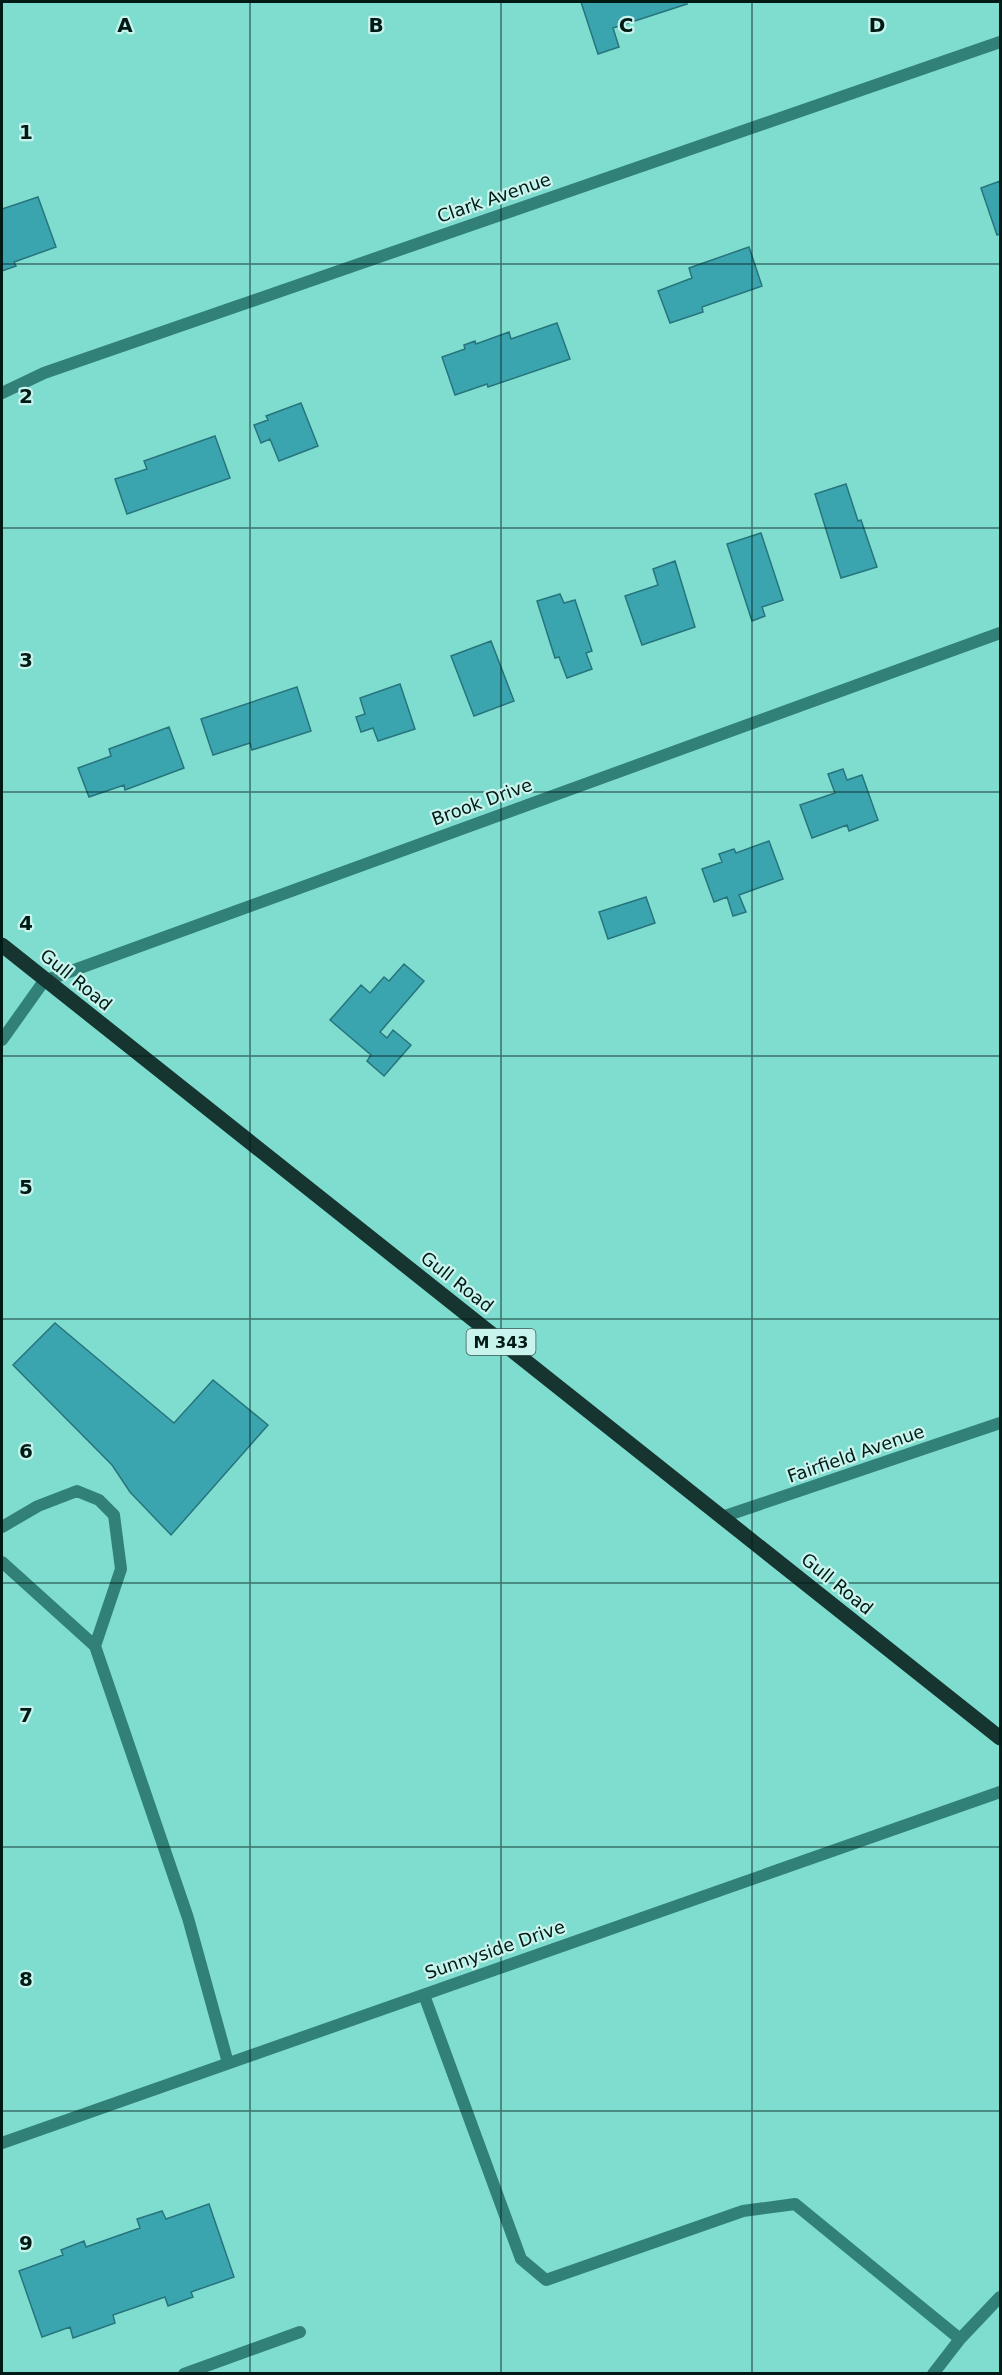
<svg xmlns="http://www.w3.org/2000/svg" width="1002" height="2375" font-family="'DejaVu Sans',sans-serif">
<style>
.building{fill:#3ba5af;stroke:#28747c;stroke-width:1.5}
.lines{fill:none;stroke-linecap:round;stroke-linejoin:round}
.service{stroke:#318178;stroke-width:12}
.minor{stroke:#318178;stroke-width:12}
.tertiary{stroke:#318178;stroke-width:12}
.primary{stroke:#163430;stroke-width:15}
.grid{fill:none;stroke:#001a16;stroke-width:1.5;stroke-opacity:0.55}
.labels{text-anchor:middle;stroke-width:4.5;stroke-linejoin:round;paint-order:stroke}
.shield{fill:#c9f4ed;stroke:#3c5b56;stroke-width:1.5}
.shield-label{font-size:16px;font-weight:bold;fill:#001a16}
.street-label{font-size:18px;fill:#001a16;stroke:#c9f4ed}
.grid-label{font-size:20px;text-anchor:middle;font-weight:bold;fill:#001a16;stroke:#c9f4ed;stroke-width:4.5;stroke-linejoin:round;paint-order:stroke}
</style>
<rect width="100%" height="100%" fill="#7fddd0"/>
<path class="building" d="M581 2H686L687 4 613 28 619 47 598 54Z
M1000 181V234L997 235 981 188Z
M38 197 56 247 14 262 16 266 2 271V209Z
M749 247 762 286 702 307 703 312 670 323 658 291 692 278 689 268Z
M557 323 570 359 488 387 487 384 455 395 442 357 465 349 464 345 475 341 476 344 509 332 511 339Z
M301 403 318 446 279 461 270 439 261 443 254 425 268 420 266 416Z
M215 436 230 478 127 514 115 479 147 469 144 461Z
M846 484 858 521 861 520 877 567 841 578 815 494Z
M761 533 783 600 762 607 765 616 752 621 727 544Z
M675 561 695 627 642 645 625 596 658 585 653 569Z
M560 594 564 603 575 600 592 651 586 653 592 669 567 678 559 657 555 658 537 601Z
M491 641 514 701 474 716 451 656Z
M400 684 415 729 378 741 373 728 361 732 356 717 365 714 360 698Z
M297 687 311 731 252 750 250 743 213 755 201 719Z
M169 727 184 768 125 790 124 785 89 797 78 768 111 756 109 749Z
M843 769 847 780 862 775 878 820 849 831 847 825 812 838 800 805 835 793 828 774Z
M769 841 783 879 739 895 746 912 733 916 727 897 714 902 702 869 722 862 719 854 734 849 736 853Z
M646 897 655 923 608 939 599 912Z
M404 964 424 981 380 1032 387 1038 393 1030 411 1045 384 1076 367 1061 371 1055 330 1020 361 985 370 993 384 977 389 981Z
M55 1323 174 1423 213 1380 268 1425 171 1535 130 1492 112 1465 13 1365Z
M209 2204 234 2277 191 2292 193 2297 168 2306 165 2297 113 2315 115 2323 73 2338 70 2327 42 2337 19 2271 63 2255 61 2250 84 2241 86 2247 140 2228 137 2219 162 2211 166 2219Z"/>
<g class="lines">
<path class="service" d="M2 1527 38 1506 77 1491 99 1500 114 1515 121 1569 95 1646
M2 1562 95 1646 188 1918 228 2063
M424 1995 521 2259 546 2280 743 2211 795 2204 960 2339
M184 2374 300 2332
M933 2374 960 2339 1000 2297"/>
<path class="minor" d="M2 393 44 373 1000 42
M2 1040 44 981
M722 1517 1000 1423
M2 2143 1000 1792"/>
<path class="tertiary" d="M44 981 1000 633"/>
<path class="primary" d="M2 945 1000 1738"/>
</g>
<path class="grid" d="M250 2V2374M501 2V2374M752 2V2374M2 264H1000M2 528H1000M2 792H1000M2 1056H1000M2 1319H1000M2 1583H1000M2 1847H1000M2 2111H1000"/>
<g class="labels">
<rect class="shield" x="466.5" y="1329" width="69" height="26" rx="4.5"/>
<g class="shield-label">
<text x="501" y="1348">M 343</text>
</g>
<g class="street-label">
<text transform="translate(494 198) rotate(-19)" y="6">Clark Avenue</text>
<text transform="translate(482 802) rotate(-20)" y="6">Brook Drive</text>
<text transform="translate(76 980) rotate(39)" y="6">Gull Road</text>
<text transform="translate(457 1282) rotate(38)" y="6">Gull Road</text>
<text transform="translate(856 1454) rotate(-19)" y="6">Fairfield Avenue</text>
<text transform="translate(837 1584) rotate(39)" y="6">Gull Road</text>
<text transform="translate(495 1950) rotate(-19)" y="6">Sunnyside Drive</text>
</g>
</g>
<g class="grid-label">
<text x="125" y="32">A</text>
<text x="376" y="32">B</text>
<text x="626" y="32">C</text>
<text x="877" y="32">D</text>
<text x="26" y="139">1</text>
<text x="26" y="403">2</text>
<text x="26" y="667">3</text>
<text x="26" y="930">4</text>
<text x="26" y="1194">5</text>
<text x="26" y="1458">6</text>
<text x="26" y="1722">7</text>
<text x="26" y="1986">8</text>
<text x="26" y="2250">9</text>
</g>
<rect width="1002" height="2375" fill="none" stroke="#001a16" stroke-width="6"/>
</svg>
